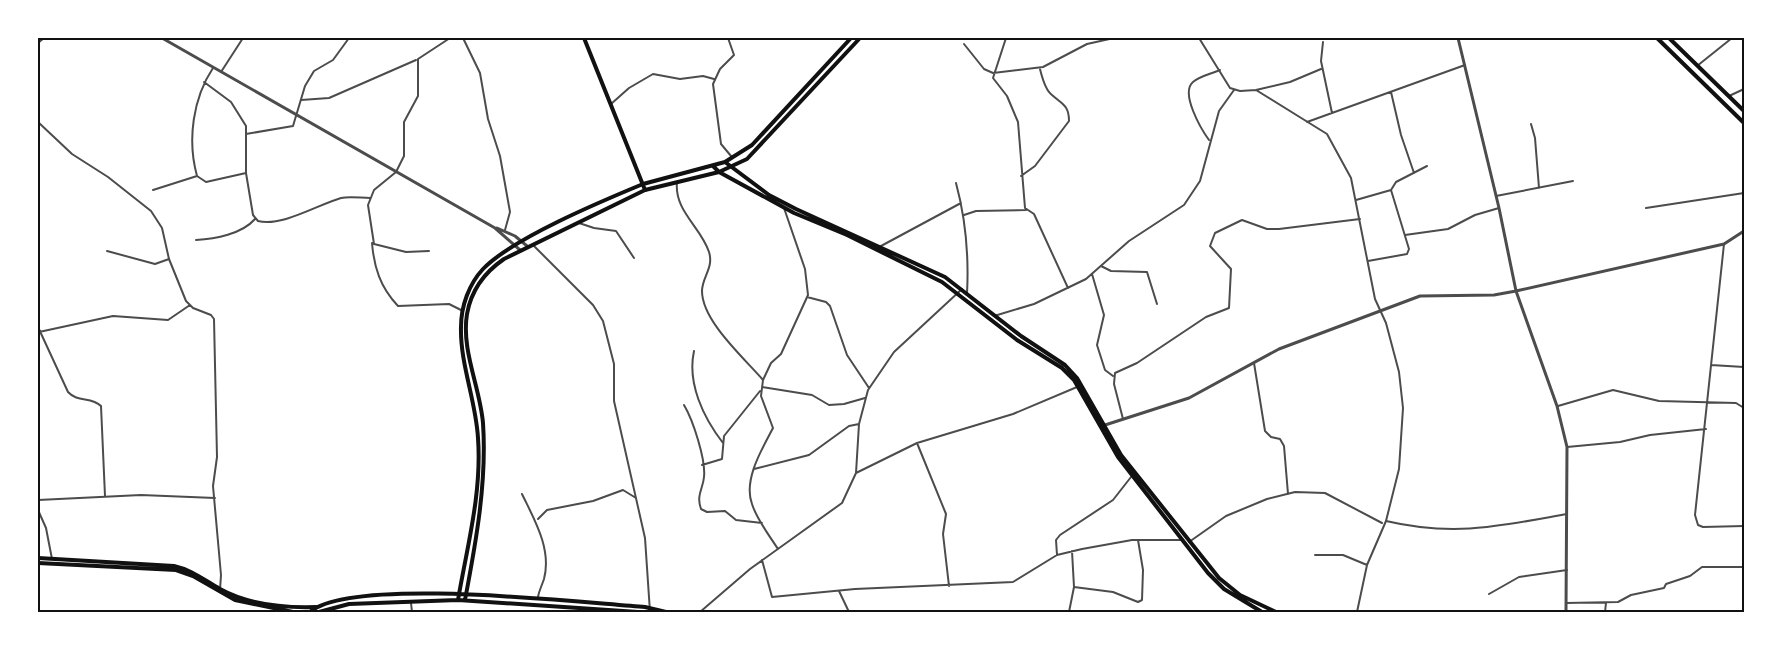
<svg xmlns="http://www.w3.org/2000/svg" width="1782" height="650" font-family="'Crimson Pro',serif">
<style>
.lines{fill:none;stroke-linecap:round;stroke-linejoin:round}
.minor{stroke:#4c4c4c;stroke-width:2}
.tertiary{stroke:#4c4c4c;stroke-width:3}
.primary{stroke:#111;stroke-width:4}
.trunk{stroke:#111;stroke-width:4}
.neatline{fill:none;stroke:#111;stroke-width:2}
</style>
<rect width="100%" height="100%" fill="#fff"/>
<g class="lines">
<path class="minor" d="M463 38 480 73 488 119 500 156 510 212 505 230
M728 38 734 55 720 69 713 84 721 144 731 156
M1006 38 993 78 1007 96 1018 122 1025 208 1034 214 1068 288
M1199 38 1230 88 1240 91 1256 90 1327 134 1351 178 1375 299 1386 323 1399 372 1403 408 1399 469 1386 521 1367 565 1357 612
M1323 42 1321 61 1332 113
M38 43 44 38
M964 44 984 69 993 73 1043 67 1087 44 1114 38
M1697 66 1732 38
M213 68C193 98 187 140 197 176L206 182 246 173
M221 72 243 38
M204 82 231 102 246 126V173L253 215 258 221C282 227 317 205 341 198 350 196 361 198 370 198
M1256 90 1290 82 1321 69
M1391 92 1401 135 1414 173
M1729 96 1744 89
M301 100 329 98 416 60
M611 104 629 88 653 74 680 79 703 76 714 79
M38 122 72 154 108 177 151 211 162 228 169 259 186 301 193 308 211 315 214 319 217 457 213 486 221 575 220 590
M1307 122 1465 65
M1531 124 1535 138 1539 188
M246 134 293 126 305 86 314 71 333 60 349 38
M1209 140C1201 129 1180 93 1193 82 1200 76 1211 74 1220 70
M1021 176 1035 166 1069 121C1069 105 1062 104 1052 95 1045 90 1042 77 1040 69
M677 182C674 211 701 227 709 252 714 268 702 277 702 291 702 321 744 358 763 380
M956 183C966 220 969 256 967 294
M153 190 197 176
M1391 190 1396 182 1427 166
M1496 196 1573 181
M1356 200 1391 190 1409 249 1407 254 1368 261
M1646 208 1744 193
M964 215 976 211 1026 210
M579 223 594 228 616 231 634 258
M1405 235 1448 229 1475 215 1499 208
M196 240C215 239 242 234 255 219
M372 243C374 267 380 287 398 306L449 304 461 310
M1724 244 1695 515 1698 525 1703 527 1744 526
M534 246 593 305 603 321 614 364V401L645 538 650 612
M881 246 961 203
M107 251 155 264 169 259
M429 251 406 252 374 244 368 205 374 190 396 172 404 156V122L418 96V59L450 38
M1101 266 1111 271 1147 272 1157 304
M1092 274 1104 315 1097 345 1105 370 1113 376
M807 297 826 302 830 306 847 355 869 388
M994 316 1034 304 1086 279 1129 241 1184 205 1200 181 1219 111 1234 90
M38 327 68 392C78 403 91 396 101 406L105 496
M39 332 113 316 168 320 190 305
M694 351C687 383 703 417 723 443
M1254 363 1265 431 1271 437 1280 439 1284 446 1288 494
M1711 365 1744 367
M762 387 812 395 829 405 844 404 865 398
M684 405C693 420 706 460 704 477 703 489 696 495 701 509L707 512 725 511 736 520 762 523
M1558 406 1613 390 1659 401 1736 403 1744 408
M1123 419 1114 384 1115 373 1137 363 1206 317 1229 308 1231 269 1210 246 1215 233 1242 220 1267 229H1279L1360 219
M917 443 946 514 943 534 949 586
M1567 447 1620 442 1650 435 1706 429
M702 465 722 459 724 436 760 391
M754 469 809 455 849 426 859 424
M856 473 917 443 1013 414 1077 387
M522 494C534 519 552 549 544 579 542 585 539 591 538 597
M38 500 141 495 215 498
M38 510 46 528 52 559
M538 519 547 510 593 501 623 490 636 498
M1386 521C1454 537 1500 526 1567 514
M1189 542 1226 516 1267 499 1295 492 1325 493 1382 523
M778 549C769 535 757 520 752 504 743 480 762 449 773 428L761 396 763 380 771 363 781 354 808 295 805 269 784 208
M1057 555 1056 540 1060 535 1113 500 1131 477
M1315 555H1343L1367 565
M762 560 772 597 855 589 1013 582 1057 555 1082 549 1132 540H1181
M1074 587 1113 592 1138 602 1142 600 1143 570 1138 540
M839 591 849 612
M1489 594 1519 577 1567 570
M411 603 412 612
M1566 603 1618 602 1631 595 1664 588 1666 584 1690 576 1702 567H1744
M700 612 750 569 842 503 856 473 859 424 868 390 894 352 962 289
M1069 612 1074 587 1072 551
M1605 612 1606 603"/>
<path class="tertiary" d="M162 38 495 228 520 250
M1458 38 1499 208 1516 291 1557 406 1567 447 1566 612
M497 228 515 236 527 246
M1105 425 1189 398 1279 349 1420 296 1494 295 1516 291 1724 244 1744 231"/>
<path class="primary" d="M1657 38 1744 123
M1669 38 1744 111
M725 162 769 195 796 209 945 277 1021 336 1065 365 1077 378 1121 455 1219 578 1240 595 1276 612
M713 166 719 172 794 213 847 235 942 282 1017 340 1062 368 1074 380 1118 457 1208 573 1224 589 1262 612
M643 184 725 162 752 145 851 38
M645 190 719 172 747 159 860 38"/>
<path class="trunk" d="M38 558 174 566C192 570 204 580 220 589 249 605 284 608 316 607
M38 563 176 570 193 576 235 600 293 612
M458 600C467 547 482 493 478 438 476 401 460 364 461 327 461 306 469 284 483 269 513 238 602 201 643 184
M465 600C476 542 487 482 483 423 480 387 461 350 467 314 471 291 485 272 504 259L645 190 584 38
M310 612C352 576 583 603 645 607L666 612
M319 612 349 604 458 600 638 612"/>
</g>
<rect width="1782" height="650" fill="none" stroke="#ffffff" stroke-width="78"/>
<rect x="39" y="39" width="1704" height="572" class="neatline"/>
</svg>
